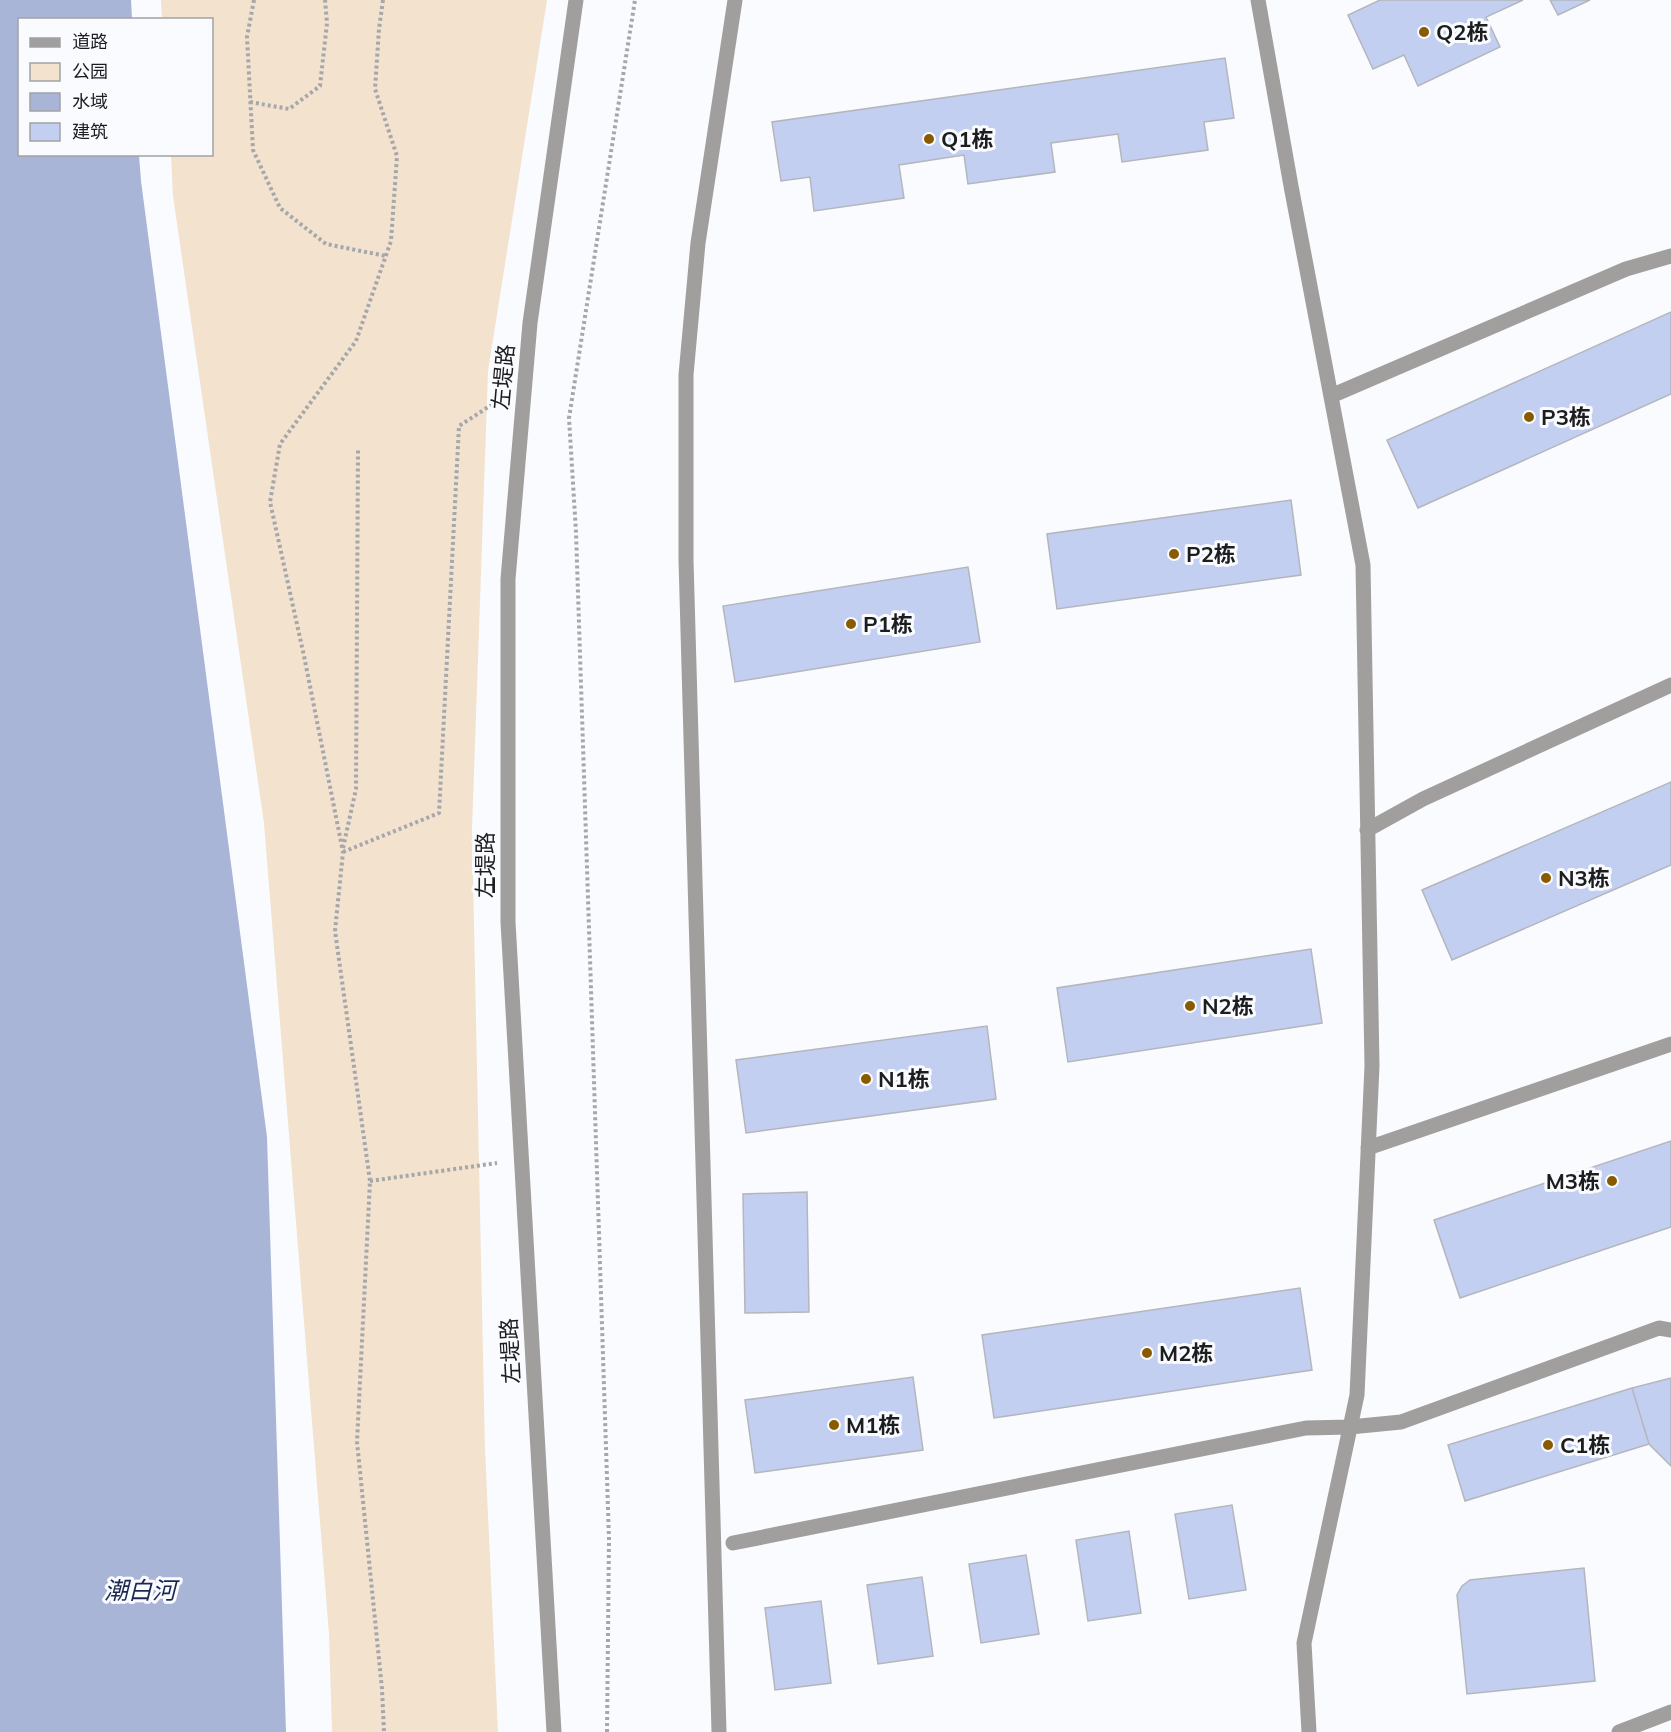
<svg xmlns="http://www.w3.org/2000/svg" width="1671" height="1732" font-family="Mulish,'Noto Sans SC',sans-serif">
<style>
.green{fill:#f2e2ce}
.water{fill:#a8b5d6}
.building{fill:#c2cff1;stroke:#b4b6bc;stroke-width:1.5}
.lines{fill:none;stroke-linecap:round;stroke-linejoin:round}
.path{stroke:#a6a7ab;stroke-width:4;stroke-dasharray:3 3;stroke-linecap:butt}
.minor{stroke:#a19f9d;stroke-width:15}
.poi-dot{fill:#895b00;stroke:#fafbff;stroke-width:2}
.labels{text-anchor:middle;stroke-width:6;stroke-linejoin:round;paint-order:stroke}
.poi-label{font-size:22px;font-weight:bold;fill:#1c1d1f;stroke:#fafbff;text-anchor:start}
.street-label{font-size:22px;fill:#1c1d1f;stroke:#fafbff}
.water-label{font-size:24px;font-style:italic;fill:#1a2751;stroke:#fafbff}
</style>
<rect width="100%" height="100%" fill="#fafbff"/>
<path class="green" d="M161 0H547L488 371 472 830 485 1450 498 1732H332L329 1634 264 823 173 196 171 155 212 154V20L162 19Z"/>
<path class="water" d="M0 0H131L132 19 20 20V154L139 155 141 181 267 1137 286 1732H0Z"/>
<path class="building" d="M1380 0H1523L1486 17 1500 47 1418 86 1404 55 1373 69 1348 15Z
M1550 0H1590L1558 15Z
M1225 58 1234 118 1204 122 1208 150 1122 162 1118 134 1051 143 1055 172 968 184 964 155 899 165 904 198 814 211 810 177 781 181 772 122Z
M1671 312V394L1418 508 1387 440Z
M1291 500 1301 575 1057 609 1047 534Z
M968 567 980 642 735 682 723 606Z
M1671 782V865L1452 960 1422 890Z
M1311 949 1322 1023 1068 1062 1057 988Z
M987 1026 996 1099 746 1133 736 1060Z
M1671 1141V1227L1460 1298 1434 1220Z
M807 1192 809 1312 745 1313 743 1194Z
M1300 1288 1312 1370 994 1418 982 1335Z
M913 1377 923 1450 755 1473 745 1400Z
M1671 1378V1466L1649 1444 1632 1388Z
M1632 1388 1649 1444 1465 1501 1448 1445Z
M1232 1505 1246 1590 1189 1599 1175 1514Z
M1129 1531 1141 1613 1088 1621 1076 1540Z
M1026 1555 1039 1634 981 1643 969 1564Z
M1584 1568 1595 1681 1467 1694 1457 1595 1462 1586 1470 1580Z
M922 1577 933 1656 878 1664 867 1585Z
M821 1601 831 1683 775 1690 765 1608Z"/>
<g class="lines">
<path class="path" d="M254 0 247 37 253 150 280 208 326 244 386 256
M383 0 379 29 375 89 397 156 391 241 356 341 280 444 270 502 304 656 343 852 335 931 370 1181 357 1442 382 1689 384 1732
M250 102 289 109 320 86 327 23 325 0
M343 848 356 789 358 449
M343 852 439 813 459 426 499 400
M370 1181 497 1163
M607 1732 609 1539 576 532 569 418 635 0"/>
<path class="minor" d="M1258 0 1291 186 1363 565 1372 1066 1357 1395 1304 1643 1309 1732
M1331 396 1626 269 1671 256
M1367 830 1423 799 1671 685
M1368 1148 1671 1044
M733 1543 1306 1428 1350 1427 1401 1422 1659 1328 1671 1330
M554 1732 508 922V579L530 323 576 0
M719 1732 686 560V375L698 243 735 0
M1619 1732 1671 1712"/>
</g>
<g class="poi-dot">
<circle cx="1424" cy="32" r="6"/>
<circle cx="929" cy="139" r="6"/>
<circle cx="1529" cy="417" r="6"/>
<circle cx="1174" cy="554" r="6"/>
<circle cx="851" cy="624" r="6"/>
<circle cx="1546" cy="878" r="6"/>
<circle cx="1190" cy="1006" r="6"/>
<circle cx="866" cy="1079" r="6"/>
<circle cx="1612" cy="1181" r="6"/>
<circle cx="1147" cy="1353" r="6"/>
<circle cx="834" cy="1425" r="6"/>
<circle cx="1548" cy="1445" r="6"/>
</g>
<g class="labels">
<g class="poi-label">
<text x="1436" y="40">Q2栋</text>
<text x="941" y="147">Q1栋</text>
<text x="1541" y="425">P3栋</text>
<text x="1186" y="562">P2栋</text>
<text x="863" y="632">P1栋</text>
<text x="1558" y="886">N3栋</text>
<text x="1202" y="1014">N2栋</text>
<text x="878" y="1087">N1栋</text>
<text x="1600" y="1189" text-anchor="end">M3栋</text>
<text x="1159" y="1361">M2栋</text>
<text x="846" y="1433">M1栋</text>
<text x="1560" y="1453">C1栋</text>
</g>
<g class="street-label">
<text transform="translate(503 377) rotate(-85)" y="8">左堤路</text>
<text transform="translate(485 865) rotate(-90)" y="8">左堤路</text>
<text transform="translate(510 1351) rotate(-93)" y="8">左堤路</text>
</g>
<g class="water-label">
<text x="140" y="1599">潮白河</text>
</g>
</g>
<rect x="18" y="18" width="195" height="138" fill="#fafbff" stroke="#a1a2a5" stroke-width="1.5"/>
<rect x="30" y="38" width="30" height="9" fill="#a19f9d" stroke="#a1a2a5" stroke-width="1.5"/>
<text x="72" y="48" font-size="18" fill="#1c1d1f">道路</text>
<rect x="30" y="63" width="30" height="18" fill="#f2e2ce" stroke="#a1a2a5" stroke-width="1.5"/>
<text x="72" y="78" font-size="18" fill="#1c1d1f">公园</text>
<rect x="30" y="93" width="30" height="18" fill="#a8b5d6" stroke="#a1a2a5" stroke-width="1.5"/>
<text x="72" y="108" font-size="18" fill="#1c1d1f">水域</text>
<rect x="30" y="123" width="30" height="18" fill="#c2cff1" stroke="#a1a2a5" stroke-width="1.5"/>
<text x="72" y="138" font-size="18" fill="#1c1d1f">建筑</text>
</svg>
